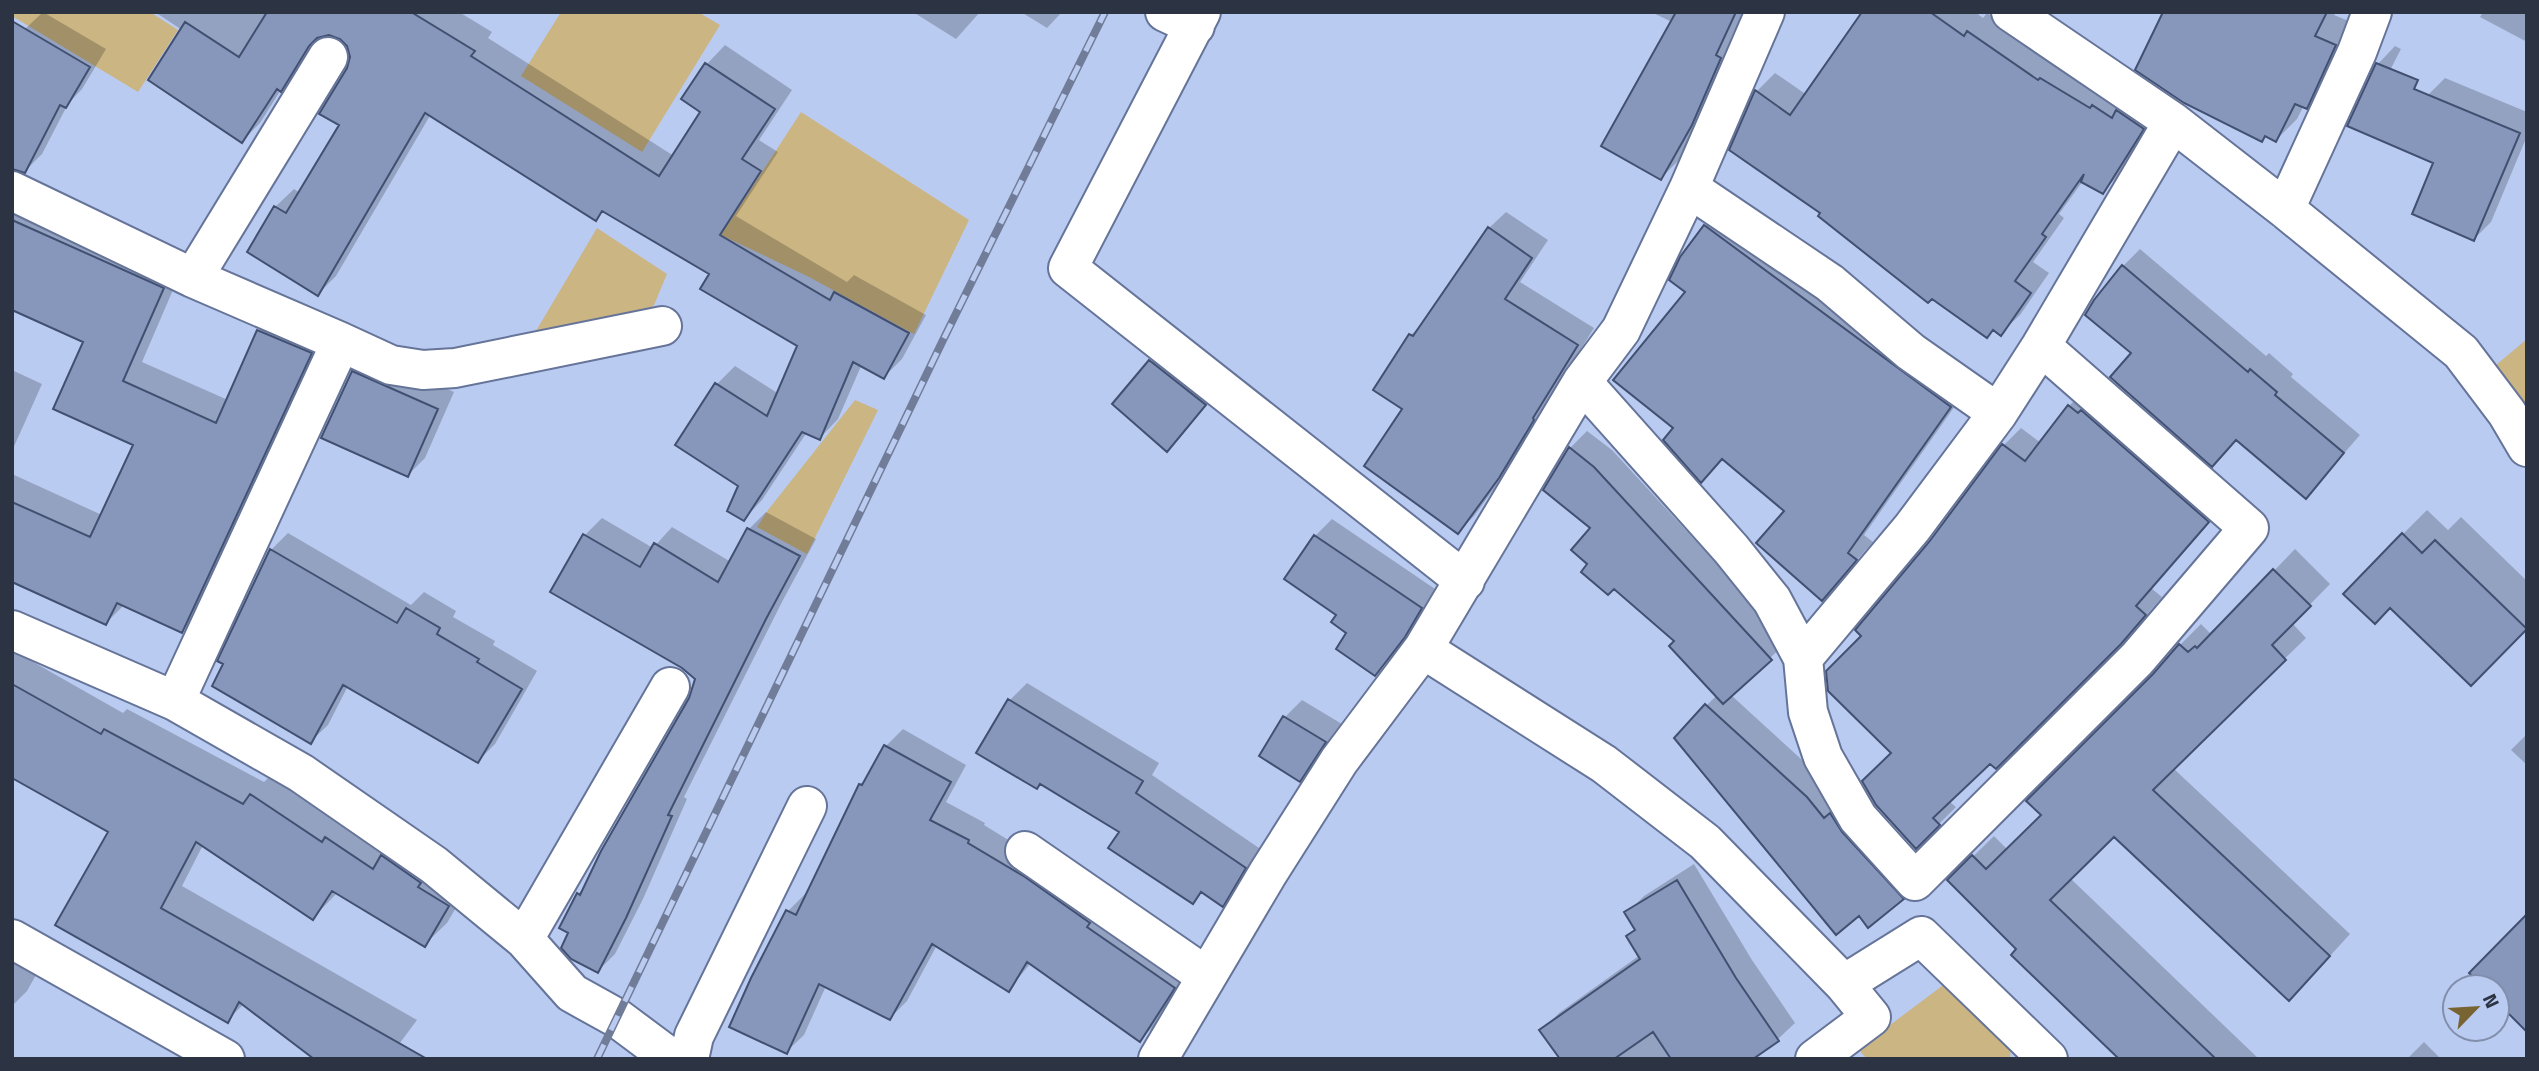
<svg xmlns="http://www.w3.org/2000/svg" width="2539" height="1071" font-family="'Titillium Web',sans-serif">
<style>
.green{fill:#cbb583}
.shadow{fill:#0003}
.building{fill:#8797bc;stroke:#414f70;stroke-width:2}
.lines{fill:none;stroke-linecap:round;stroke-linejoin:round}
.street-casing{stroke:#657498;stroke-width:42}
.street{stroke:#fff;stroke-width:38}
.rail-casing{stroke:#717c98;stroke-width:8}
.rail{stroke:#bacbf2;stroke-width:5;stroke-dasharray:16;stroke-linecap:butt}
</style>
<rect width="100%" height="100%" fill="#bacbf2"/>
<path class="green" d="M12 12H150L178 30 138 92 12 16Z
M561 12H698L720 25 642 152 521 76Z
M801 112 969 220 914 334 809 277 721 235Z
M597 228 667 274 654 305 642 317 530 341Z
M2527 339V415L2496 365Z
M855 400 878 410 807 554 757 527 768 510Z
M1946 983 2011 1046 2010 1059H1867L1858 1049Z"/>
<path class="shadow" d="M43 12 106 49 82 89 68 104 42 154 25 171V29Z
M155 12H459L492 32 488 38 674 156 703 112 683 99 707 64 725 45 792 90 759 140 778 152 736 216 847 282 854 275 926 315 902 359 884 377 862 364 838 419 820 438 807 432 762 500 744 519 740 485 678 445 717 384 735 366 779 394 799 345 711 274 605 210 596 219 431 114 336 276 318 294 275 207 294 189 300 193 341 125 352 58 348 45 341 37 329 33 321 35 299 71 282 88 260 123 242 141 182 30Z
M913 12H980L956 39Z
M1021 12H1062L1047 28Z
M1651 12H1744L1731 38 1737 41 1708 107 1678 161 1661 178 1672 22Z
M1865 12H1975L1983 18 1987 13 2058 62 2161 109 2121 173 2103 192 2083 181 2059 214 2064 218 2033 262 2049 273 2020 315 2001 333 1823 213 1757 91 1775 73 1807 95Z
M2165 12H2336L2334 15 2356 24 2328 86 2307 107 2304 105 2297 119 2276 140 2266 135 2262 140Z
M2483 12H2527V42L2480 17Z
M2395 46 2401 49 2370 109 2350 125 2378 64Z
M2445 78 2527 112V136L2491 222 2474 239 2435 162 2428 95Z
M12 194 182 269 142 362 228 400 259 331 279 311 330 334 202 611 182 631 124 605 106 623 12 581V474L102 515 135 444 85 341 12 308Z
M1722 209 1967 389 1864 535 1873 542 1822 599 1786 511 1723 458 1676 428 1688 291 1682 258 1705 226Z
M1506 212 1548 240 1520 282 1594 328 1548 401 1550 402 1516 459 1474 516 1458 532 1405 408 1376 390 1411 335 1426 320 1489 228Z
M2140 249 2266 356 2269 353 2293 374 2291 377 2360 435 2306 497 2237 439 2212 465 2133 353 2123 266Z
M1168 344 1222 387 1167 449 1114 404Z
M370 355 454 392 425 458 408 475 353 372Z
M12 370 42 384 12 451Z
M2086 389 2225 504 2151 588 2162 597 2138 625 1996 767 1990 761 1949 801 1956 807 1916 847 1864 636 2004 445 2021 428 2041 443 2069 406Z
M1587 431 1612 450 1788 641 1731 695 1824 780 1920 881 1903 898 1706 706 1717 695 1677 640 1590 564 1592 528 1545 490 1570 448Z
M2427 510 2448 530 2461 517 2527 581V627L2471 684 2403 534Z
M766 512 816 539 783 600 684 797 687 799 643 899 615 954 598 971 571 932 578 894 585 887 691 699 697 678 585 535 602 518 653 548 672 527 731 562 749 529Z
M1332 519 1438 591 1422 618 1392 657 1375 674 1338 614 1315 536Z
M288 533 411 605 424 592 456 611 453 617 495 641 493 645 537 671 495 744 478 761 348 686 328 725 310 742 226 664 271 550Z
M2295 549 2330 584 2292 623 2306 638 2173 768 2350 934 2310 978 2114 834 2070 878 2259 1059H2122L2019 949 1949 880 1994 836 2008 850 2043 815 2180 645 2201 624 2210 633 2217 626 2219 628Z
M12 650 123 713 127 709 264 782 273 773 470 884 447 923 425 944 338 892 313 918 203 845 182 886 417 1020 388 1059 244 1004 227 1020 111 832 12 776Z
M1027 683 1159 763 1152 775 1262 850 1239 887 1222 904 1203 891 1193 902 1121 831 1042 783 1037 787 978 752 1010 700Z
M1302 700 1342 724 1316 763 1299 780 1285 717Z
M903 729 966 765 946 802 985 823 984 825 1042 861 1191 970 1157 1023 1140 1040 1031 963 1009 989 937 945 907 1001 890 1018 826 986 804 1035 786 1052 752 979 788 911 805 894 808 895 860 785 869 776 886 746Z
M2527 734V765L2511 750Z
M1694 864 1752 960 1795 1023 1777 1040 1750 1059H1562L1542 1030 1559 1013 1640 955 1628 936 1636 928 1627 913 1644 896Z
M12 933 46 957 27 991 12 1006Z
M2424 1042 2441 1059H2407Z"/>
<path class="building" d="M267 12H411L475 51 471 56 659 176 700 112 681 99 705 63 775 109 742 159 761 171 720 235 830 300 834 292 909 333 884 379 853 362 820 440 802 432 744 521 727 511 738 486 675 445 715 383 767 416 797 346 700 289 709 274 602 211 596 221 425 113 318 296 247 252 274 206 286 213 339 125 319 114 347 68 350 57 347 46 340 39 329 35 317 38 309 46 281 92 277 89 242 143 148 80 185 22 239 57Z
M1676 12H1736L1716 55 1721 58 1692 125 1661 180 1601 146Z
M1862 12H1930L1964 36 1967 31 2038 80 2040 78 2090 108 2092 105 2112 118 2116 110 2144 129 2103 194 2081 182 2084 174 2042 234 2046 237 2015 281 2031 293 2001 336 1993 330 1987 338 1932 299 1928 303 1818 216 1820 213 1729 150 1755 90 1790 115Z
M2163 12H2327L2315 36 2336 45 2307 109 2295 104 2276 142 2265 136 2262 142 2184 103 2135 70Z
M12 21 90 67 66 108 60 105 25 173 12 169Z
M2376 63 2418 80 2414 89 2520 133 2474 241 2412 214 2433 163 2347 126Z
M12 220 164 288 123 381 216 423 257 330 312 353 182 633 117 603 106 625 12 582V502L90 537 133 445 53 409 83 342 12 310Z
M1704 225 1951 407 1848 553 1857 560 1822 601 1756 543 1784 511 1722 459 1701 483 1663 440 1673 428 1613 380 1685 292 1669 280 1680 257Z
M1488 227 1532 258 1505 299 1578 345 1533 418 1534 420 1499 478 1458 534 1364 466 1402 409 1373 390 1409 334 1413 336Z
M2122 265 2248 372 2250 369 2277 392 2275 395 2344 453 2306 499 2236 440 2212 467 2110 377 2131 353 2085 315 2094 300Z
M1149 360 1206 405 1167 452 1112 404Z
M352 371 438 409 408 477 321 438Z
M2068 405 2078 413 2081 410 2209 522 2136 606 2146 615 2121 644 1996 769 1990 764 1933 818 1940 825 1916 849 1876 805 1862 781 1891 753 1828 691 1826 671 1861 636 1855 630 1929 542 2002 444 2025 461Z
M1569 447 1594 467 1772 660 1723 704 1669 646 1674 641 1614 589 1608 595 1581 572 1587 564 1571 550 1590 528 1543 490Z
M747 528 800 556 766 619 668 815 672 816 626 918 598 973 571 959 561 948 568 933 559 928 577 893 580 895 601 851 689 698 695 679 682 668 550 592 583 534 640 567 654 543 718 582Z
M2402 533 2422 553 2435 540 2527 629 2471 686 2390 608 2375 624 2343 594Z
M1314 535 1422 608 1405 637 1375 676 1336 649 1346 633 1331 622 1336 615 1284 579Z
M270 549 397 623 406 608 440 628 437 634 479 659 477 662 522 689 478 763 343 685 311 744 212 686 223 664 217 661Z
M2273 569 2311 606 2272 645 2286 660 2153 790 2330 956 2289 1001 2114 837 2050 900 2216 1059H2119L2011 955 2016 949 1947 880 1972 855 1986 869 2041 815 2026 801 2153 674 2179 644 2188 652 2195 646 2197 648Z
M12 684 101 734 104 729 243 804 250 794 322 842 325 837 373 869 381 855 421 883 418 887 449 906 425 947 332 891 313 920 196 842 161 908 427 1059H314L239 1002 228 1023 55 925 108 832 12 778Z
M1008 699 1143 781 1136 793 1246 868 1223 907 1201 892 1193 904 1108 848 1119 832 1040 784 1037 789 976 753Z
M1705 704 1807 797 1824 818 1830 813 1842 832 1904 899 1868 928 1859 916 1836 935 1674 738Z
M1283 716 1326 742 1300 782 1259 756Z
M884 745 951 782 930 820 969 840 968 843 1025 877 1090 923 1087 927 1175 988 1140 1042 1027 962 1009 992 932 944 890 1020 819 984 787 1054 729 1027 751 978 786 910 796 915 859 784 862 785Z
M1677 880 1736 978 1779 1041 1753 1059H1671L1653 1032 1614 1059H1560L1539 1030 1640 959 1626 936 1635 930 1624 912Z
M2527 914V1032L2497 1002V987H2483L2469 973Z"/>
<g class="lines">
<defs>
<path id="street" d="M1165 12 1195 26
M1201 12 1068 268 1465 581
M2011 12 2173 122 2285 209 2461 352 2507 413 2527 447
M1689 188 1830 283 1911 352 1998 413
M12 191 193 278 341 342 175 701
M2285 209 2357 52 2372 12
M193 278 328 57
M341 342 391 365 423 370 455 368 662 326
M1582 382 1731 549 1772 600 1803 658 1808 712 1823 757 1858 818 1915 881 2137 659 2249 528 2041 346
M12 630 175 701 301 773 434 865 524 939 572 993 617 1018 668 1056 676 1059
M1423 649 1604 764 1705 842 1844 984 1871 1017 1815 1059
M1803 658 1912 528 1998 413 2041 346 2173 122
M1025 851 1206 976
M12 939 225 1059
M524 939 670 687
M1844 984 1921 936 2048 1059
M689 1059 694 1036 807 806
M1158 1059 1268 873 1339 761 1423 649 1582 382 1621 330 1689 188 1765 12"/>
</defs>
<use href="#street" class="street-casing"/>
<use href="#street" class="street"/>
<defs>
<path id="rail" d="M597 1059 944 338 1105 12"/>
</defs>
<use href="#rail" class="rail-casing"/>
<use href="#rail" class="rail"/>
</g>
<rect width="2539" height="1071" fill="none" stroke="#2c3343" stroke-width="28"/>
<g transform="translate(2476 1008) rotate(65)"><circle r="33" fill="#bacbf2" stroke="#818eac" stroke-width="2"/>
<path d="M0-5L12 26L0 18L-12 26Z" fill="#786332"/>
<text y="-10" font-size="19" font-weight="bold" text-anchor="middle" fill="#2c3343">N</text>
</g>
</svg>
